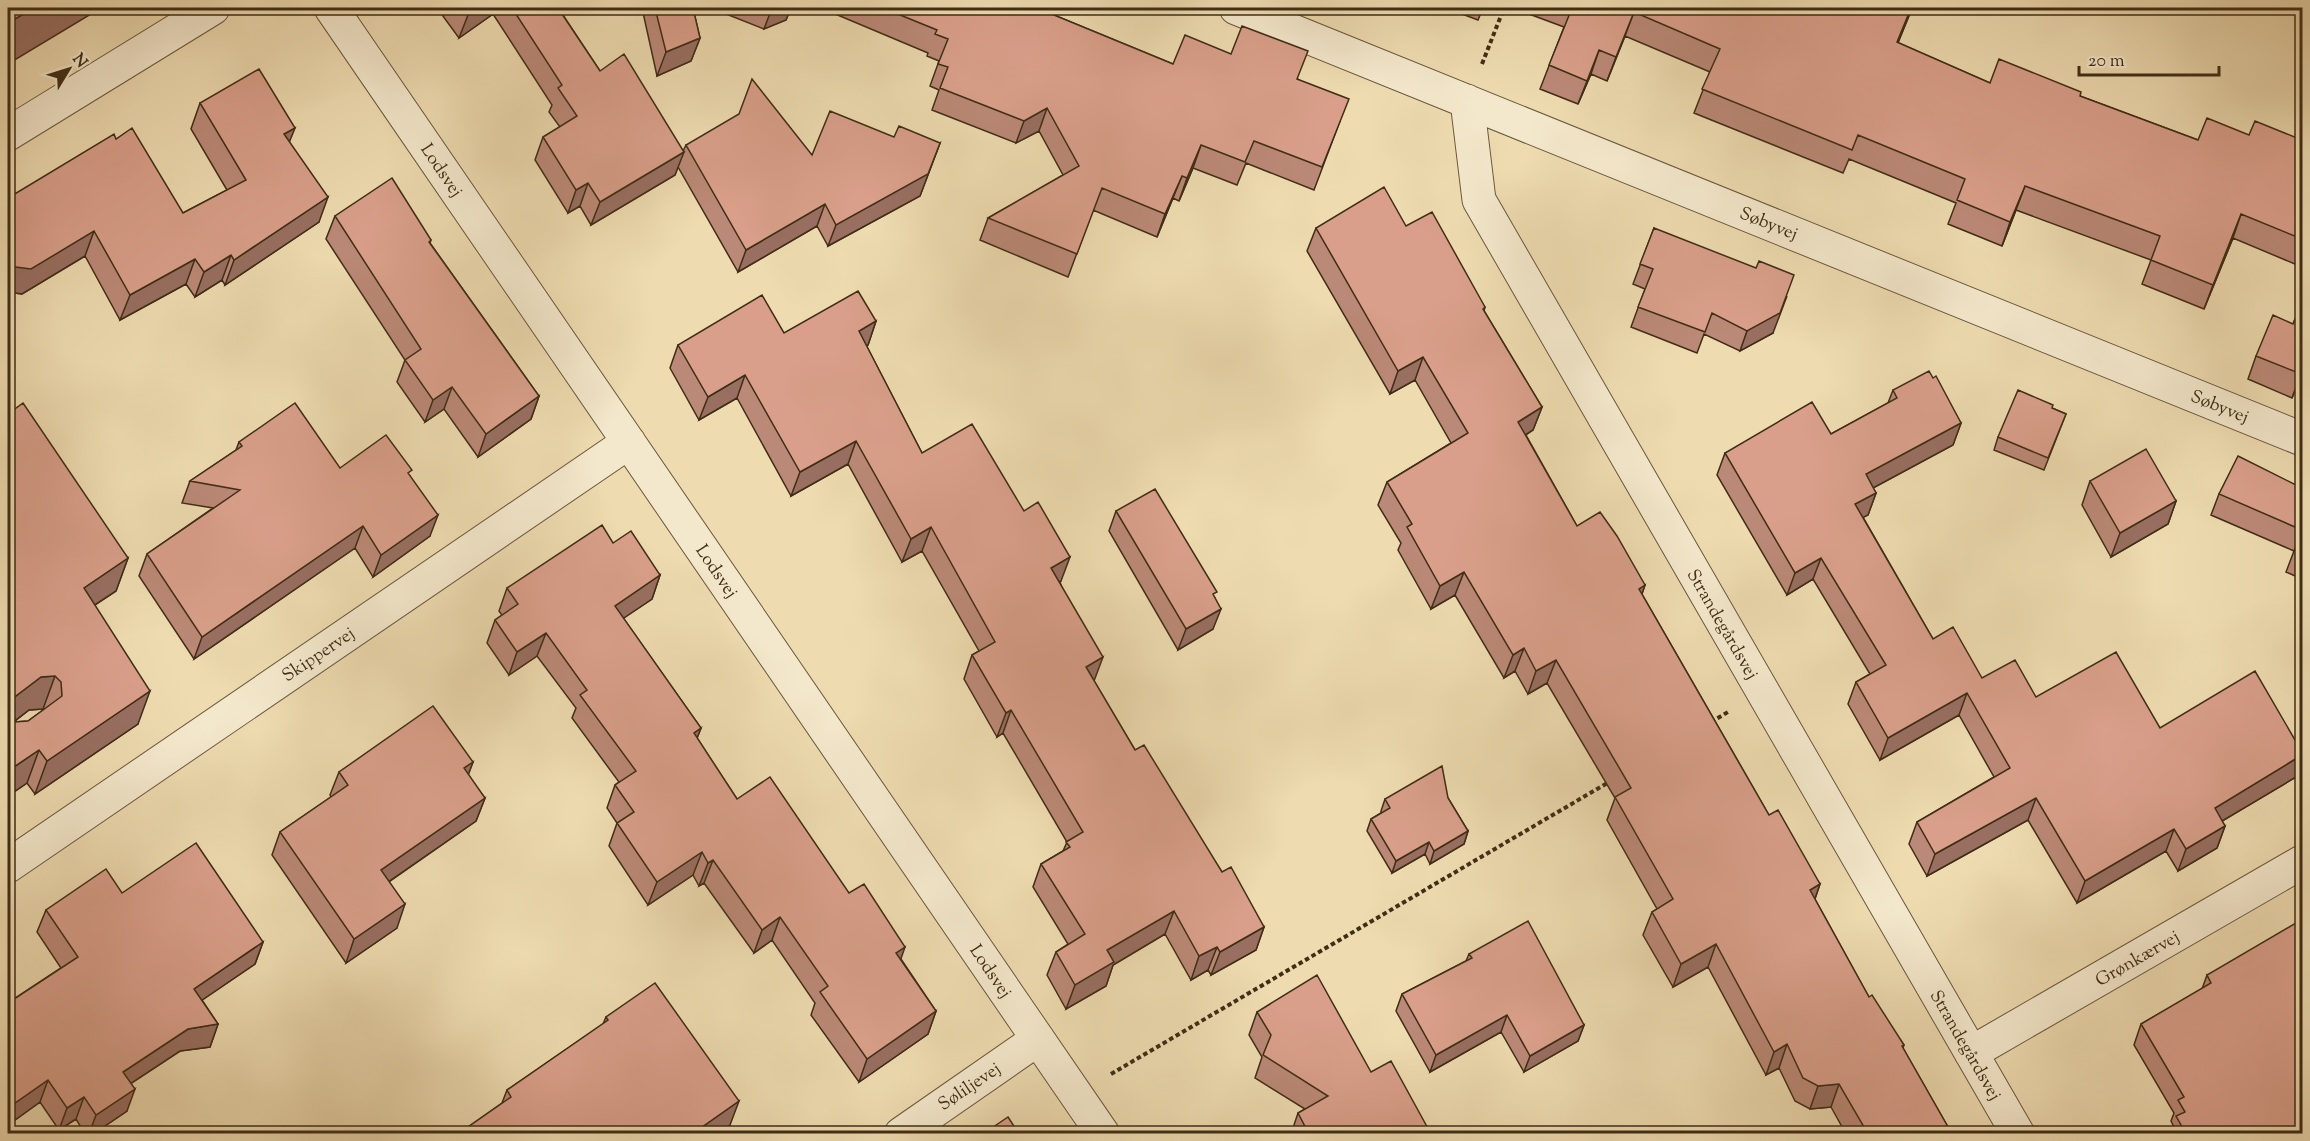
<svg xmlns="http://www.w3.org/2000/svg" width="2310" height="1141" font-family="'Sorts Mill Goudy',serif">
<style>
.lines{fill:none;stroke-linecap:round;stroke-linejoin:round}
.street-casing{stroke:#6b583c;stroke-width:35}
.path{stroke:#3f2d15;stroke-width:4;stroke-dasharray:4.5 3;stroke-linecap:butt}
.street{stroke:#f4e8cc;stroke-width:33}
.wall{fill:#bb8977;stroke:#3f2d15;stroke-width:1.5;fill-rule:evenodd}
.shaded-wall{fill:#986f61;stroke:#3f2d15;stroke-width:1.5}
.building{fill:#d99f8a;stroke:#3f2d15;stroke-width:1.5}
.labels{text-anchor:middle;stroke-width:4.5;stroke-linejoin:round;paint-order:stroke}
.street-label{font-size:18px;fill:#3f2d15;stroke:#f4e8cc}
</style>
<rect width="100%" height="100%" fill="#eedbb0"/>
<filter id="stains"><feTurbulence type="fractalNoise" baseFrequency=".00333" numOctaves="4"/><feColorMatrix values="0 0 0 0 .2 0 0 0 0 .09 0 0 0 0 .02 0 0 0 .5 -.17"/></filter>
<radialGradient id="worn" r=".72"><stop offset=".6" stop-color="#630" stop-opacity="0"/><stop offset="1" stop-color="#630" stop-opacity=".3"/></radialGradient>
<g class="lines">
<defs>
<path id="street" d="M331 8 1103 1134
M1236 8 2302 439
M1467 101 1479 200 2018 1134
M8 134 213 8
M8 866 629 442
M1971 1053 2302 862
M901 1134 1038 1039"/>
</defs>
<use href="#street" class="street-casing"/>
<path class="path" d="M1482 64 1504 8
M1711 722 1728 712
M1111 1074 1609 782"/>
<use href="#street" class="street"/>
</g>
<path class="wall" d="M437 8H566L559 9 600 71 683 151 686 145 812 155 894 137 940 143 920 196 828 246 817 226 738 272 678 167 675 175 591 225 580 206 568 213 535 160 543 137 560 127 549 112 552 105 493 14 459 38Z
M642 8H693L700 38 691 61 657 76Z
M711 8H791L786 20 764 29Z
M821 8H1037L1173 64 1231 54 1298 79 1340 121 1314 190 1246 163 1237 185 1193 168 1179 201 1173 198 1157 237 1093 210 1068 277 980 240 988 218 1063 175 1039 131 1016 143 932 110 939 90 930 86 939 61 927 56 928 53Z
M1446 8H1483L1478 20Z
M1513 8H1912L1898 43 1990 83 2080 96 2198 140 2249 135 2302 140V267L2233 238 2204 309 2142 284 2151 260 2016 210 2002 246 1948 224 1956 203 1849 159 1843 173 1694 113 1710 72 1625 36 1607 81 1591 74 1578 104 1540 89 1564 27Z
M200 103 289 142 319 222 225 285 222 280 195 297 186 284 120 320 85 256 22 294 8 292V198L116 139 183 213 227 190 191 129Z
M335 216 431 240 430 243 539 396 531 419 478 457 444 409 425 422 397 382 405 360 326 239Z
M1406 226 1485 307 1484 311 1542 407 1533 430 1526 435 1577 526 1645 585 1642 594 1769 815 1820 884 1815 899 1869 997 1904 1045 1903 1048 1952 1134H1846L1831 1107 1810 1109 1795 1101 1779 1068 1766 1075 1708 967 1673 987 1643 935 1652 912 1657 909 1607 820 1615 798 1547 683 1528 694 1515 671 1504 678 1455 595 1431 609 1398 550 1401 543 1378 505 1387 482 1451 443 1415 380 1390 394 1307 251 1316 228Z
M1654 228 1773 333 1740 351 1704 334 1697 353 1631 327 1645 289 1633 284Z
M2302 302V373L2292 398 2248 379 2256 356 2293 324Z
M876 321 868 345H866L922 453 1061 581 1060 582 1094 681 1135 750 1222 872 1264 927 1256 950 1211 975 1208 970 1191 980 1165 934 1113 965 1106 986 1066 1009 1047 975 1056 952 1068 944 1033 887 1041 864 1063 851 1067 842 1003 733 997 737 964 679 972 655 979 651 922 551 902 562 848 464 791 496 737 398 699 420 670 368 678 345 784 333Z
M1933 378 1961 423 1953 445 1873 488 1876 493 1868 515 1863 517 1933 639 1982 678 2036 697 2160 728 2302 752V759L2296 777 2222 821 2225 826 2217 848 2178 871 2166 851 2077 903 2028 820 1927 876 1909 844 1917 822 1994 777 1959 715 1880 760 1848 704 1856 682 1870 674 1813 579 1787 595 1717 475 1725 453 1831 434 1888 403 1893 390Z
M2052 408 2066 414 2044 470 1994 450 1998 437Z
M8 414 128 558 116 591 95 605 138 724 35 794 27 783 8 796ZM43 709V710L28 721 14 722 29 710Z
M239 442 340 468 410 476 430 536 373 577 355 548 194 659 139 576 147 554 213 508 182 503 190 481 236 450Z
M2090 481 2176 501 2168 524 2111 557 2082 505Z
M2302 488V579L2286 572 2294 551 2211 515 2219 494Z
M1116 511 1215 598 1213 629 1178 650 1109 531Z
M613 543 660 575 652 599 623 618 701 728 697 738 737 799 849 893 901 959 936 1011 928 1034 859 1082 811 1015 815 1003 772 940 754 953 704 883 699 886 693 875 648 905 609 846 617 823 607 808 615 785 619 782 572 718 576 708 537 656 509 675 487 643 495 620 502 615 499 611 507 588Z
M473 762 468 775 485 798 476 821 389 882 397 928 346 963 272 855 280 832 331 797 330 795 339 772Z
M1448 798 1468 831 1464 844 1430 864 1425 854 1392 873 1367 831 1371 819 1381 813V811L1385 799Z
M122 893 263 942 255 964 202 1000 218 1024 210 1047 180 1051 131 1083 127 1111 93 1134H85L76 1119 59 1130 40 1102 8 1125V1003L61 968 37 932 46 910Z
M1469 954 1584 1025 1578 1041 1524 1072 1501 1032 1430 1072 1396 1011 1402 994 1466 961Z
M2207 975 2302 1134H2170L2173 1125 2171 1121 2174 1113 2134 1045 2141 1024 2202 989Z
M1257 1012 1371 1072 1431 1134H1291L1298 1113 1305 1109 1255 1078 1262 1057 1249 1035Z
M606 1017 730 1125 717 1134H458L502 1103 507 1090 603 1024Z"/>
<path class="shaded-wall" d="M34 8H101L8 64V23Z
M478 8H495L493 14 459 38 468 15Z
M772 8H791L786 20 764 29Z
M1911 8H1912L1909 16 1888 66Z
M1634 12 1625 36 1607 81 1616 57Z
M700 38 691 61 657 76 666 52Z
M1599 50 1591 74 1578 104 1587 81Z
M1047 108 1039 131 1016 143 1024 121Z
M295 128 285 153 284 134Z
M940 143 920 196 828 246 836 225Z
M1201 145 1193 168 1179 201 1187 178Z
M684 152 675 175 591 225 600 202Z
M1182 176 1173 198 1157 237 1165 214Z
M588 183 580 206 568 213 576 190Z
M2025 186 2016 210 2002 246 2010 222Z
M328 197 319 222 225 285 234 260Z
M825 204 817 226 738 272 746 250Z
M2241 214 2233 238 2204 309 2213 285Z
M94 231 85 256 22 294 8 292V266Z
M231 255 222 280 195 297 204 272Z
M195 259 186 284 120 320 130 295Z
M1787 296 1773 333 1740 351 1747 331Z
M876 321 868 345 850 355 859 331Z
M1423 357 1415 380 1390 394 1398 371Z
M2302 370V373L2292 398Z
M745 375 737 398 699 420 708 397Z
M452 387 444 409 425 422 433 400Z
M539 396 531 419 478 457 486 434Z
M1542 407 1533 430 1509 445 1518 422Z
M1961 423 1953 445 1858 496 1866 474Z
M856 441 848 464 791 496 800 472Z
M1876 493 1868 515 1847 526 1855 504Z
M2176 501 2168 524 2111 557 2120 533Z
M438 515 430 536 373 577 381 555Z
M363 526 355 548 194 659 202 637Z
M931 527 922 551 902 562 911 539Z
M1070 557 1061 581 1043 591 1051 568Z
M128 558 116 591 72 620 84 588Z
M1821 558 1813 579 1787 595 1795 573Z
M1464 572 1455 595 1431 609 1440 586Z
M660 575 652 599 606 630 615 606Z
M1645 585 1637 608 1639 589Z
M1221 609 1213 629 1178 650 1186 629Z
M546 633 537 656 509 675 517 652Z
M1524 648 1515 671 1504 678 1513 655Z
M1103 657 1094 681 1086 667Z
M1556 660 1547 683 1528 694 1536 671Z
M55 676 43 709 29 710 8 726V702L41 677Z
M150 691 138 724 35 794 47 761Z
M1967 693 1959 715 1880 760 1888 738Z
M1011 710 1003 733 997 737 1006 713Z
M701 728 692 751 694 733Z
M39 750 27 783 8 796V771Z
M2302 755V759L2296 777 2207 830 2215 808Z
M473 762 464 786V768Z
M485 798 476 821 372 893 381 870Z
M2036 798 2028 820 1927 876 1935 854Z
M2225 826 2217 848 2178 871 2186 849Z
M2174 829 2166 851 2077 903 2085 881Z
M1468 831 1464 844 1430 864 1434 851Z
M1429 842 1425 854 1392 873 1396 861Z
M702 852 693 875 648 905 657 882Z
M713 860 704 883 699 886 708 863Z
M1820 884 1812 907 1810 890Z
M405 904 397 928 346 963 354 939Z
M1174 911 1165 934 1113 965 1106 986 1066 1009 1075 985 1107 950Z
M780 917 772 940 754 953 762 930Z
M1264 927 1256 950 1211 975 1220 952Z
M263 942 255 964 186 1011 194 989Z
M1716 944 1708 967 1673 987 1681 964Z
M905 947 897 970 896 953Z
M1217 947 1208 970 1191 980 1199 956Z
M936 1011 928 1034 859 1082 867 1059Z
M1507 1015 1501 1032 1430 1072 1436 1055Z
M218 1024 210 1047 180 1051 115 1094 123 1072 188 1029Z
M1584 1025 1578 1041 1524 1072 1530 1056Z
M1787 1044 1779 1068 1766 1075 1774 1052Z
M48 1080 40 1102 8 1125 15 1103Z
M1839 1084 1831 1107 1810 1109 1818 1086Z
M135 1089 127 1111 93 1134H89L96 1115Z
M84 1097 76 1119 59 1130 67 1108Z
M739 1101 730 1125 717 1134H692Z
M677 1128 675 1134H669Z"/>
<path class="building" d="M8 8H34L8 23Z
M462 8H478L468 15Z
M512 8H558L600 71 624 54 684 152 600 202 588 183 576 190 543 137 577 116 558 88 562 85Z
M655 8H693L700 38 666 52Z
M883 8H1037L1173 64 1185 35 1231 54 1242 26 1308 51 1297 79 1349 99 1322 167 1254 141 1245 162 1201 145 1187 178 1182 176 1165 214 1102 188 1077 254 988 218 1079 166 1047 108 1024 121 940 88 948 67 938 64 948 39 935 34 937 30Z
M1572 8H1911L1897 42 1990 83 1999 59 2081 92 2080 96 2198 140 2207 118 2249 135 2255 121 2302 140V239L2241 214 2213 285 2151 260 2160 236 2025 186 2010 222 1957 200 1965 179 1858 135 1852 150 1702 89 1720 49 1634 12 1616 57 1599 50 1587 81 1549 65Z
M259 69 295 128 284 134 328 197 234 260 231 255 204 272 195 259 130 295 94 231 31 269 8 266V198L114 134 116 139 132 128 183 213 246 180 200 103Z
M752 79 812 155 830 111 894 137 899 126 940 143 928 174 836 225 825 204 746 250 686 145 739 114Z
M392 178 431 240 429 242 539 396 486 434 452 387 433 400 405 360 421 349 335 216Z
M1384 187 1406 226 1432 212 1485 307 1483 309 1542 407 1518 422 1577 526 1600 512 1617 536 1645 585 1639 589 1769 815 1778 810 1820 884 1810 890 1869 997 1872 995 1904 1045 1902 1046 1952 1134H1868L1839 1084 1818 1086 1803 1078 1787 1044 1774 1052 1716 944 1681 964 1652 912 1673 899 1615 797 1631 788 1556 660 1536 671 1524 648 1513 655 1464 572 1440 586 1407 527 1412 524 1387 482 1468 433 1423 357 1398 371 1316 228Z
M1654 228 1756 268 1759 261 1794 275 1780 313 1747 331 1712 313 1705 332 1638 307 1653 269 1640 264Z
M858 291 876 321 859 331 922 453 972 424 1024 511 1038 502 1070 557 1051 568 1103 657 1086 667 1135 750 1144 745 1222 872 1231 867 1264 927 1220 952 1217 947 1199 956 1174 911 1107 950 1114 962 1075 985 1056 952 1085 934 1041 864 1070 847 1066 842 1083 832 1011 710 1006 713 972 655 995 642 931 527 911 539 856 441 800 472 745 375 708 397 678 345 762 295 784 333Z
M2302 302V370L2301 374 2256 356 2273 315 2293 324Z
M1929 371 1933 378 1936 376 1961 423 1866 474 1876 493 1855 504 1933 639 1953 627 1982 678 2015 660 2036 697 2116 652 2160 728 2255 671 2302 752V755L2215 808 2225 826 2186 849 2174 829 2085 881 2036 798 1935 854 1917 822 2010 768 1967 693 1888 738 1856 682 1886 665 1821 558 1795 573 1725 453 1812 402 1831 434 1897 398 1893 390Z
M2018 390 2053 405 2052 408 2066 414 2048 458 1998 437Z
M23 403 128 558 84 588 150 691 47 761 39 750 8 771V705V717L14 722 28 721 62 696 61 682 55 676 41 677 8 702V414Z
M295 403 340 468 386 435 412 470 408 473 438 515 381 555 363 526 202 637 147 554 240 490 190 481 242 446 239 442Z
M2146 449 2176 501 2120 533 2090 481Z
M2238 456 2302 488V530L2219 494Z
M1155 489 1217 592 1213 594 1221 609 1186 629 1116 511Z
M602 525 613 543 631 531 660 575 615 606 701 728 694 733 737 799 770 777 849 893 864 884 905 947 896 953 936 1011 867 1059 820 992 828 986 780 917 762 930 713 860 708 863 702 852 657 882 617 823 634 812 615 785 636 771 580 695 587 690 546 633 517 652 495 620 518 604 507 588Z
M2302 533V555L2294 551Z
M433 706 473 762 464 768 485 798 381 870 405 904 354 939 280 832 348 785 339 772Z
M1442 766 1448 798 1468 831 1434 851 1429 842 1396 861 1371 819 1390 808 1385 799Z
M196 843 263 942 194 989 218 1024 188 1029 123 1072 135 1089 96 1115 84 1097 67 1108 48 1080 15 1103 8 1091V1003L78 957 46 910 106 869 122 893Z
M2301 920 2302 922V1134H2183L2185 1132 2176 1116 2185 1112 2178 1100 2184 1097 2141 1024 2211 983 2207 975Z
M1528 921 1584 1025 1530 1056 1507 1015 1436 1055 1402 994 1472 958 1469 954Z
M1317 975 1371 1072 1391 1061 1431 1134H1309L1298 1113 1328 1096 1263 1055 1271 1035 1257 1012Z
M655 983 739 1101 692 1134H681L677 1128 669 1134H458L511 1097 507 1090 608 1020 606 1017Z
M1008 1117 1019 1134H983Z"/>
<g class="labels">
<g class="street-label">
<text transform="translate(442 170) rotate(56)" y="6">Lodsvej</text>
<text transform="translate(1769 223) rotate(22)" y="6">Søbyvej</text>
<text transform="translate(2220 406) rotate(22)" y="6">Søbyvej</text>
<text transform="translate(717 571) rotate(56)" y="6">Lodsvej</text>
<text transform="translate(1723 624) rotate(60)" y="6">Strandegårdsvej</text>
<text transform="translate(318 654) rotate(-34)" y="6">Skippervej</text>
<text transform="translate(2137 958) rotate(-30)" y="6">Grønkærvej</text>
<text transform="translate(991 971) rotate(56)" y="6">Lodsvej</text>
<text transform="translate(1966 1045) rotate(60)" y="6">Strandegårdsvej</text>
<text transform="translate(969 1086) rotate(-34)" y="6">Søliljevej</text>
</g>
</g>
<rect width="2310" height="1141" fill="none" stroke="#eedbb0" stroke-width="30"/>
<rect x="9" y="9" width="2292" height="1123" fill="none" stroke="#3f2d15" stroke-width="3"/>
<rect x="15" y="15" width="2280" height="1111" fill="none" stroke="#3f2d15" stroke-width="1.5"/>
<g transform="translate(69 69) rotate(52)" stroke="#f4e8cc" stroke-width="4.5" paint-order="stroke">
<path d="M0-4.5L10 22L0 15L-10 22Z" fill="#3f2d15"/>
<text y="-9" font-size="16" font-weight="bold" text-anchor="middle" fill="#3f2d15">N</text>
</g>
<path d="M2079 66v9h140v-9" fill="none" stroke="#3f2d15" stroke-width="3"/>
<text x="2088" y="66" font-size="18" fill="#3f2d15" stroke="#f4e8cc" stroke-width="4.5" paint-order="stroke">20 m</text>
<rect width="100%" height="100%" filter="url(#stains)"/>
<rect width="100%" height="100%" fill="url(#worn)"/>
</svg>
